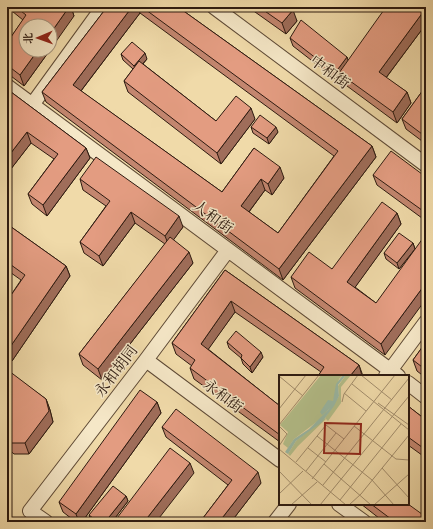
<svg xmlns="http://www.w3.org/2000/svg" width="433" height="529" font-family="Vollkorn,'Noto Serif SC',serif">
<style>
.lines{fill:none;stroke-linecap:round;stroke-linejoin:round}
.tertiary-casing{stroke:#5e4a36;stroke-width:16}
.tertiary{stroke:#f5e7c7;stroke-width:14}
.wall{fill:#c3866f;stroke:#2d1a10;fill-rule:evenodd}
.shaded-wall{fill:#9f6d5a;stroke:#2d1a10}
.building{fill:#e39c81;stroke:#2d1a10}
.labels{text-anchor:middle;stroke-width:3;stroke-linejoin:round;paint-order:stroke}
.street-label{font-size:15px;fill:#2d1a10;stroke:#f5e7c7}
.inset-road{fill:none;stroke:#a28d6c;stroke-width:1}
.view{fill:#8f2418;fill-opacity:0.15;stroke:#8f2418;stroke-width:2}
.inset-edge{fill:none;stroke:#2d1a10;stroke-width:2}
</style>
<rect width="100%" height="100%" fill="#f0daa9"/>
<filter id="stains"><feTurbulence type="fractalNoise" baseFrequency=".005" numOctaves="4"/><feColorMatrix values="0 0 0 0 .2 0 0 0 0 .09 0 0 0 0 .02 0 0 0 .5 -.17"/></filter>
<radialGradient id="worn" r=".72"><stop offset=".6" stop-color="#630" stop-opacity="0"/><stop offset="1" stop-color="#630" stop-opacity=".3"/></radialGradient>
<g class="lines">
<defs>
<path id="tertiary" d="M214 7 426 165
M7 86 398 376
M32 105 103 7
M146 360 280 460
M386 376 426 322
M408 383 426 397
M339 504 364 522
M46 522 30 511 146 360 228 250
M275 522 289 504"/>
</defs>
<use href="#tertiary" class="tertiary-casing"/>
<use href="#tertiary" class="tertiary"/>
</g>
<path class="wall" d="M7 7H71L74 16 26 50H50L24 86 7 73V34L11 37 23 20Z
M107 7H178L372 146 376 157 283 280 46 102 42 92ZM140 13 334 156 278 233 249 212 265 190 272 195 284 178 254 148 222 192 81 91Z
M248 7H289L297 21 286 34Z
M426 7V25V24L386 78 407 92 411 103 397 123 343 83 341 77 338 81 293 46 290 38 347 57 348 61Z
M121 54 147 59 143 64 216 121 255 119 221 164 128 92 124 81 133 69 123 60Z
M426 86V144L406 129 402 119Z
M7 89 86 148 90 158 47 216 32 204 28 194 54 159 31 143 7 174Z
M251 127 278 132 269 144 253 133Z
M373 175 426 177V221L377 185Z
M80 179 183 227 173 240 193 263 102 380 83 365 79 354 165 244 135 223 103 266 84 253 80 242 106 206 83 190Z
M397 213 401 224 355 287 376 303 385 355 295 288 291 277 332 269Z
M7 224 66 266 70 276 12 361 7 358V301L21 280 7 270Z
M413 243 415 249 399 269 386 259 384 253Z
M225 270 359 365 363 376H318L321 372 235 312 208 349 280 406V442L194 379 190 368 192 366 176 354 172 343Z
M227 342 263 357 252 373 243 364 241 358 229 348Z
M426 342V378L417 371 413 360Z
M7 371 46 399 50 410 53 422 29 454H14L7 448Z
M157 402 161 413 82 522H76L63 512 59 502Z
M408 406 426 420V458L408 445Z
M162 427 261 483 231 522H200L228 485 166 437Z
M126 496 128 501 112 522H93L91 521 89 515Z
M361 504H408L426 522H384Z"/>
<path class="shaded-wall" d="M69 7H71L74 16 50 50V34Z
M132 7H137L140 13 77 96 73 85Z
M426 8V20L423 19 426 24 382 83 379 72Z
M293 10 297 21 286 34 282 23Z
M38 50H50L24 86 20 75Z
M145 53 147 59 136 71 134 66Z
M347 57 350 66 339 73 341 77 338 81 335 73Z
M407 92 411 103 397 123 393 112Z
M251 108 255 119 221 164 217 153Z
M276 127 278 132 269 144 267 138Z
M27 132 31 143 7 174V158Z
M372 146 376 157 283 280 279 269Z
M86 148 90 158 47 216 43 205Z
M280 167 284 178 272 195 268 184Z
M261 179 265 190 245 217 241 206Z
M131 212 135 223 103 266 99 256Z
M397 213 401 224 351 293 347 282Z
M179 216 183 227 169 246 165 236Z
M413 243 415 249 399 269 397 263Z
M189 252 193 263 102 380 98 369Z
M66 266 70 276 12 361 8 350Z
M426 283V299L385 355 381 344Z
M231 301 235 312 205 354 201 344Z
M261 352 263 357 252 373 250 367Z
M359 365 362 376H350Z
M46 399 50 410 53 422 29 454 25 443Z
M157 402 161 413 82 522H79L76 514Z
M190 463 194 473 156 522H144Z
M258 472 261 483 231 522H219Z
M126 496 128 501 112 522H105Z"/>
<path class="building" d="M16 7H69L50 34V26H26V50H38L20 75 7 65V34L11 37 26 15Z
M107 7H132L73 85 222 192 254 148 280 167 268 184 261 179 241 206 278 233 338 151 142 7H178L372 146 279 269 42 92Z
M259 7H289L293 10 282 23Z
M386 7H426V8L379 72 407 92 393 112 339 73Z
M426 15V20L423 19Z
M301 20 347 57 335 73 290 38Z
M132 42 145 53 134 66 121 54Z
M139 61 216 121 236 96 251 108 217 153 124 81Z
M426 86V137L402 119Z
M7 89 86 148 43 205 28 194 58 154 27 132 7 158Z
M260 115 276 127 267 138 251 127Z
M391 151 426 177V213L373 175Z
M96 157 179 216 165 236 131 212 99 256 80 242 110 201 80 179Z
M382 202 397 213 347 282 376 303 426 234V283L381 344 291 277 309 252 332 269Z
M7 224 66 266 8 350H7V301L25 275 7 262Z
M399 233 413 243 397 263 384 253Z
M170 237 189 252 98 369 79 354Z
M225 270 359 365 350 376H318L324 367 231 301 201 344 280 406V435L190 368 195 360 172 343Z
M236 331 261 352 250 367 241 358 242 355 227 342Z
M426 342V370L413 360Z
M7 371H9L46 399 49 411 25 443H11L7 440Z
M140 390 157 402 76 514 59 502Z
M408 406 426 420V450L408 437Z
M176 409 258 472 219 522H200L232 480 162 427Z
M170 448 190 463 144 522H114Z
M113 486 126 496 105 522H98L89 515Z
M371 504H408L426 517V522H395Z
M284 519 288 522H282Z"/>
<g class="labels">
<g class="street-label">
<text transform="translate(330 72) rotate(37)" y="5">中和街</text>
<text transform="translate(213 217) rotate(36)" y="5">人和街</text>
<text transform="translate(116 371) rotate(-53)" y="5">永和胡同</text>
<text transform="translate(223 396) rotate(37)" y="5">永和街</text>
</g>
</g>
<g transform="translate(279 375)">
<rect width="130" height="130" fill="#f0daa9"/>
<path d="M46 43 47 44 19 71 11 81 9 79 17 66Z" fill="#b5c18c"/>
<path d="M42 0H64L60 4 54 28 44 42 15 64 9 73 4 69 9 57 1 50ZM67 0H72L62 12V28L49 46 46 43 60 21 59 11Z" fill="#b5c18c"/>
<path d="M64 0H67L59 10 60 21 55 31 43 47 17 66 9 79 6 77 15 64 30 54 51 33 43 40 41 37 49 25 54 26 57 9Z" fill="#9abba8"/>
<path class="inset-road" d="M82 0 113 25M0 1 24 21M73 9 130 55M65 18 87 36M63 27 65 19 79 0M99 28 130 50M0 34 27 0M0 50 40 0M0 51 8 59 0 71M75 51 117 84 130 85M38 61 93 105 115 130M29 73 47 87M0 74 67 130M17 87 47 50 65 64M45 89 92 130M103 93 130 123M0 96 33 130M27 96 57 58M33 104 116 0M44 110 130 3M0 119 24 96M61 125 122 49M12 130 38 107M41 130 130 21M70 130 82 119 130 60M95 130 130 99"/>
<path class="view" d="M46 48 82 49 81 79 45 78Z"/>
<rect width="130" height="130" class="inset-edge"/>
</g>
<rect width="433" height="529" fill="none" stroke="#f0daa9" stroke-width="24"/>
<rect x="8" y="8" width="417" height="513" fill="none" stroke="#2d1a10" stroke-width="2"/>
<rect x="12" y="12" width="409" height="505" fill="none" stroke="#2d1a10"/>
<g transform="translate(38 38) rotate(268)"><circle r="19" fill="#f5e7c7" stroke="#a5957e"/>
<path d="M0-3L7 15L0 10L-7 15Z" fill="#8f2418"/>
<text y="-6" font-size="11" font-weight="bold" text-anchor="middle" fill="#2d1a10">北</text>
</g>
<rect width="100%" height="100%" filter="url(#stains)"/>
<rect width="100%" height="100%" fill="url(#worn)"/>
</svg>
